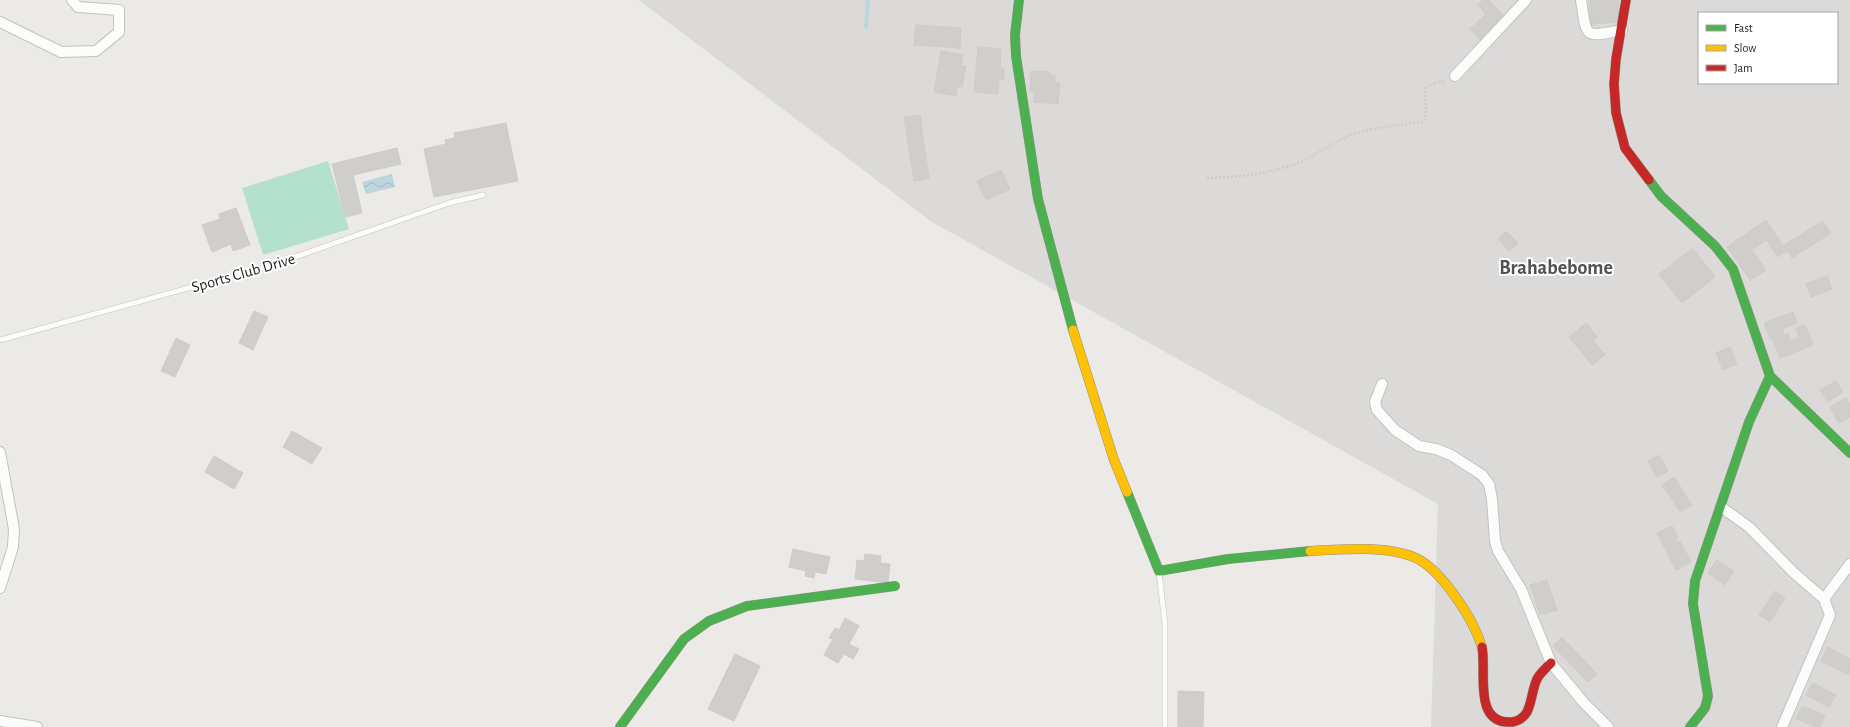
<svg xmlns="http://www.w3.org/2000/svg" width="1850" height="727" font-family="'Alegreya Sans',sans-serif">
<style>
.residential{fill:#dbdad8;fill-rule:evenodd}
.pitch{fill:#b4e1cf}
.water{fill:url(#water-waves)}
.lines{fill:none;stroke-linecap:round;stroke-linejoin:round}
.stream{stroke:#bcd6de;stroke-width:4}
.building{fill:#d0cecc;stroke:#cfccc8}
.lane-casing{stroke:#c3c2c1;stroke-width:6}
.street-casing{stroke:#c3c2c1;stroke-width:12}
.fast-casing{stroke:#939480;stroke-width:10}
.slow-casing{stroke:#939480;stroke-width:10}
.jam-casing{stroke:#939480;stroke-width:10}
.path{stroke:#d5c9c7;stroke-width:2.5;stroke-dasharray:2 2;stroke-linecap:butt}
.lane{stroke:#fcfcfb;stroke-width:5}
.street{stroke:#fcfcfb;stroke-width:10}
.fast{stroke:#4caf50;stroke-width:9}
.slow{stroke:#ffc107;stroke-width:9}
.jam{stroke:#c62828;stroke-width:9}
.labels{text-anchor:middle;stroke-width:4;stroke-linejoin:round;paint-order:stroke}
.street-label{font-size:16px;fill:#1e1e1e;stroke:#fff}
.district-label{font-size:20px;font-weight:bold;fill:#515151;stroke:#fff}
</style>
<defs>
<pattern id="water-waves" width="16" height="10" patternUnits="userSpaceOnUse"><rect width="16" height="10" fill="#bcd6de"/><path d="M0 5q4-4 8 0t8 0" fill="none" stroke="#a1b7be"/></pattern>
</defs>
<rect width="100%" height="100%" fill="#eceae7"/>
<path class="residential" d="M639 0H1850V727H1431L1438 504 932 222ZM1699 13H1837V83H1699Z"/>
<path class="pitch" d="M328 161 349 229 263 255 242 188Z"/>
<path class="water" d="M392 174 395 187 366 194 362 182Z"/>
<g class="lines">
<path class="stream" d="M866 27 868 0"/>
</g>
<path class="building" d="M1483 0H1488L1506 18 1481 41 1470 29 1486 14 1478 5Z
M1589 0H1618L1620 22 1591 24Z
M916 25 961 28 960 48 914 45Z
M978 47 1001 49 1000 69H1004V80H999L998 94 974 92Z
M941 51 963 55 961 66H966L962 87 958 86 956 96 934 92Z
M1031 71 1050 72V75L1055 76 1054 82 1060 83 1058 104 1034 102V92H1030Z
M920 115 929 178 914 181 904 117Z
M506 123 518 181 434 197 424 149 446 144 445 140 455 138 454 133Z
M397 148 401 164 353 175 362 213 345 217 332 164Z
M1001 170 1010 189 986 200 977 181Z
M236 208 250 245 233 251 231 244 212 252 202 225 220 219 219 214Z
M1766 220 1787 251 1778 257 1766 240 1753 249 1743 236Z
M1823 221 1831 233 1792 258 1784 245Z
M1506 231 1518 243 1509 251 1498 239Z
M1742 236 1766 270 1750 280 1727 247Z
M1693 248 1715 277 1682 303 1659 274Z
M1827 276 1832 289 1811 297 1806 284Z
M254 311 268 317 253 350 239 343Z
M1793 312 1797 323 1782 329 1784 335 1771 340 1764 323Z
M1586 323 1597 337 1593 340 1605 355 1592 365 1569 337Z
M1805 325 1813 345 1780 358 1773 340 1788 334 1790 341 1799 337 1796 328Z
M176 338 190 345 175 377 161 371Z
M1730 347 1737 364 1723 370 1716 353Z
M1836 381 1843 392 1828 402 1820 390Z
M1846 398 1850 404V417L1839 423 1830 407Z
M292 431 322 448 312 464 283 447Z
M1659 455 1668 471 1657 477 1648 461Z
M214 456 243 473 234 489 205 472Z
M1674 477 1692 505 1680 512 1662 485Z
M1672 526 1678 537 1675 538 1677 543 1680 541 1691 562 1676 570 1657 533Z
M793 549 830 557 826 574 815 572 814 578 805 576 806 571 789 567Z
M865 554 881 556 880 563 890 564 888 583 855 579 857 560 864 561Z
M1717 560 1734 571 1725 585 1708 573Z
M1547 580 1557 610 1540 615 1530 585Z
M1775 591 1785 598 1770 622 1759 615Z
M845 618 859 626 849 644 859 649 853 659 844 654 838 663 824 655 833 639 829 638 835 628 839 630Z
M1562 637 1597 674 1588 682 1553 646Z
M1828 647 1850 659 1849 675 1821 661Z
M735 654 760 666 734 721 708 709Z
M1813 683 1836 695 1829 707 1806 695Z
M1178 691 1204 692 1203 727H1178Z
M1802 706 1825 715 1820 727H1816L1796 719Z"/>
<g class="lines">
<defs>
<path id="lane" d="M0 340 275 264 449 203 483 195
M1159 572 1165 624V727"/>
<path id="street" d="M1581 0C1587 38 1583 38 1622 30
M0 22 61 52 96 51 119 32V10L78 7 72 0
M1455 76 1526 0
M1382 384 1375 402 1377 410 1395 430 1419 446 1436 449 1451 455 1482 475 1489 484 1492 499 1495 541 1498 551 1521 589 1551 663 1584 703 1608 727
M0 452 14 529 13 547 0 588
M1721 507 1749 527 1793 572 1824 599 1830 615 1782 727
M1824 599 1850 564
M0 721 37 727"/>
<path id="fast" d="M1019 0 1015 35 1016 56 1038 199 1073 330
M1649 180 1661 196 1715 246 1733 269 1770 376 1850 453
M1127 492 1159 571 1228 559 1310 551
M620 727 684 639 709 621 747 606 895 586
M1690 727 1705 708 1708 696 1693 604 1695 581 1749 422 1770 376"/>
<path id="slow" d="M1073 330 1114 460 1127 492
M1310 551C1341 549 1390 545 1418 559 1433 567 1445 582 1455 596 1466 611 1476 628 1482 647"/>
<path id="jam" d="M1626 0 1616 59 1614 84 1616 113 1625 148 1649 180
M1482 647C1487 670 1472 725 1512 722 1518 721 1524 717 1527 712 1532 702 1532 690 1537 679 1540 673 1546 668 1551 663"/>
</defs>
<use href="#lane" class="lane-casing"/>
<use href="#street" class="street-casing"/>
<use href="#fast" class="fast-casing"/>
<use href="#slow" class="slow-casing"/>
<use href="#jam" class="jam-casing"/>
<path class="path" d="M1207 178C1239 177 1270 174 1300 162 1317 155 1332 143 1349 136 1373 127 1399 125 1424 122L1426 109 1425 87 1445 80"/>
<use href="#lane" class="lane"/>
<use href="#street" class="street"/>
<use href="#fast" class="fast"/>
<use href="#slow" class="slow"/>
<use href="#jam" class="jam"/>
</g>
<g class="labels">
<g class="street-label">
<text transform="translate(243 272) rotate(-16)" y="6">Sports Club Drive</text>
</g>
<g class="district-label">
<text x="1556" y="274">Brahabebome</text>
</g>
</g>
<rect x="1698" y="12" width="140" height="72" fill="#ffffff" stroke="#a5a5a5"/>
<rect x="1706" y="25" width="20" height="6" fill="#4caf50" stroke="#a5a5a5"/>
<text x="1734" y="32" font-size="12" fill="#1e1e1e">Fast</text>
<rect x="1706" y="45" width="20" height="6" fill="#ffc107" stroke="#a5a5a5"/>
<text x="1734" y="52" font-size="12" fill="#1e1e1e">Slow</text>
<rect x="1706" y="65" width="20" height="6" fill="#c62828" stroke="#a5a5a5"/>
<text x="1734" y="72" font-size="12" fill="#1e1e1e">Jam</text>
</svg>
